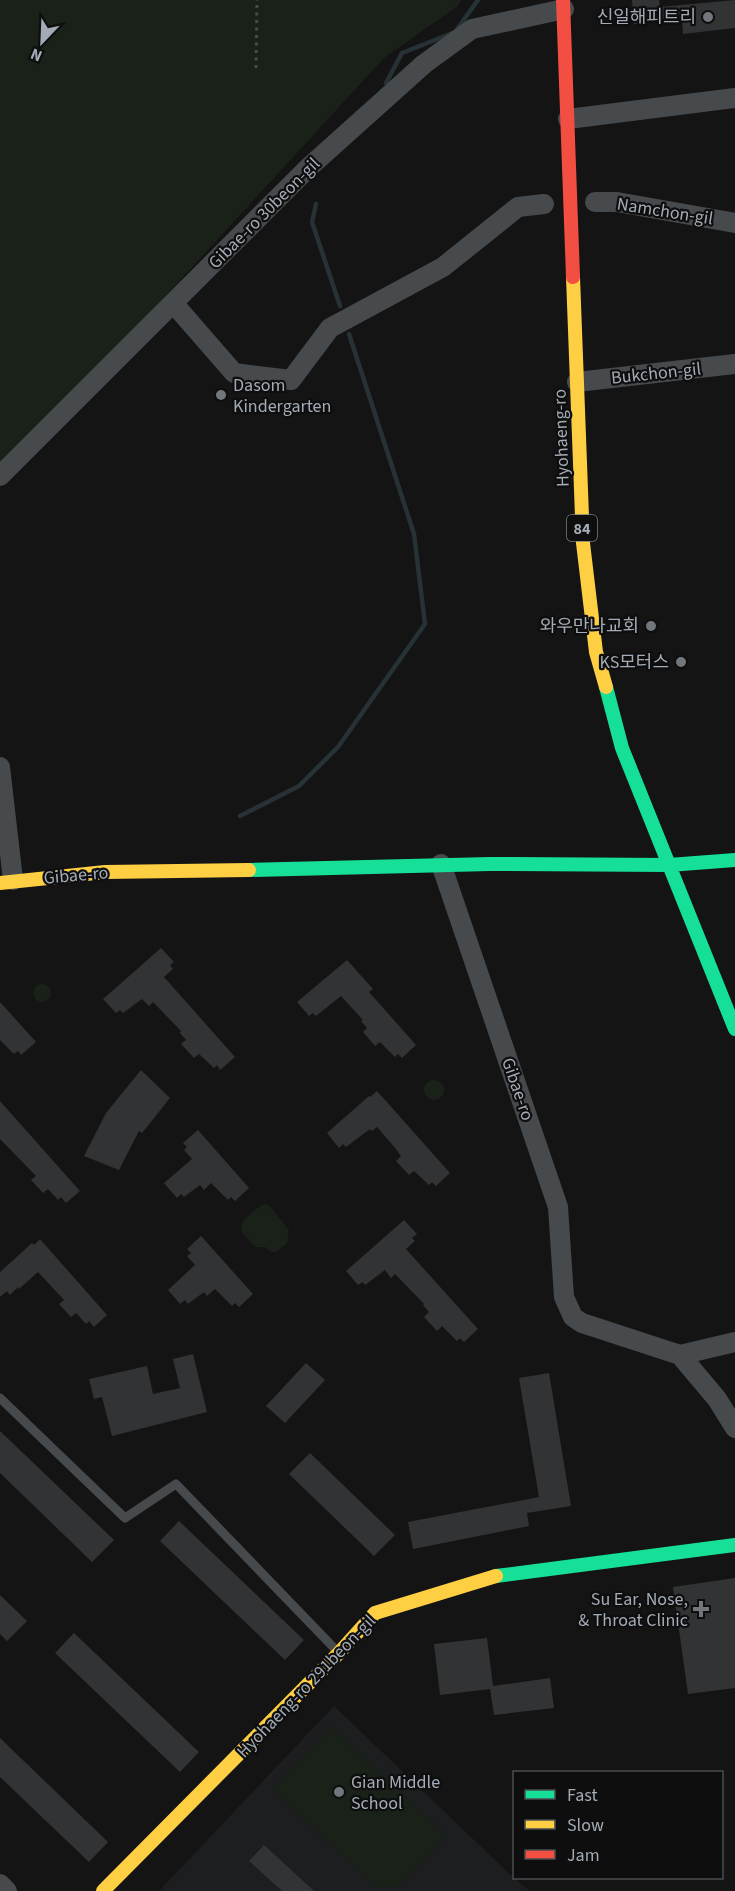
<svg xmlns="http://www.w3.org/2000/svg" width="735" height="1891" font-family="'Source Sans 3','Noto Sans KR',sans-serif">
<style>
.built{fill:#1d1e20}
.green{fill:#1a2119}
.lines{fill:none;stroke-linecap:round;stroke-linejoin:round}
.stream{stroke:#263236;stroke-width:4.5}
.building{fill:#323335}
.path{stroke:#494b4e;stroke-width:3;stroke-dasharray:3 4.5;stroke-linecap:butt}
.lane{stroke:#474a4d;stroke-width:9}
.street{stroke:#474a4d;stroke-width:20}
.fast{stroke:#16e098;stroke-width:14}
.slow{stroke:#ffcf43;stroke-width:14}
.jam{stroke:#f24e42;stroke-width:14}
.poi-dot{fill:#71777d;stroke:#0e0e0f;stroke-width:2}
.labels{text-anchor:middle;stroke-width:4.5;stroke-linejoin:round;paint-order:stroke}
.shield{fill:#0e0e0f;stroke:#767d84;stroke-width:1.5}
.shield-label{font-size:16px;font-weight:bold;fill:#a3acb6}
.poi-label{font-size:18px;fill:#a3acb6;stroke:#0e0e0f;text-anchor:end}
.street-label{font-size:18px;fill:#a3acb6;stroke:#0e0e0f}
</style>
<rect width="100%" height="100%" fill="#141414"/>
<path class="built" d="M334 1706 514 1878 530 1891H159Z"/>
<path class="green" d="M0 0H461L458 6 384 58 117 349 0 468Z
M33 993a9 9 0 1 1 18 0a9 9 0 1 1-18 0Z
M424 1090a10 10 0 1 1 20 0a10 10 0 1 1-20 0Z
M265 1204 270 1206 289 1230 287 1243 276 1252H271L265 1247H255C244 1234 233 1229 249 1215 254 1211 258 1206 265 1204Z
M332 1727 446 1836 398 1886 377 1888 273 1789Z"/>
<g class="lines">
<path class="stream" d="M386 83 402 53 455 32 478 0
M316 204 312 222 340 306
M240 816 299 786 338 747 425 624 414 534 349 334"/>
</g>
<path class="building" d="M632 0H659L660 7 735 0V28L683 34 682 18 634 24Z
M161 948 174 962 170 965 173 969 164 977 235 1057 220 1070 217 1065 214 1068 199 1054 194 1058 181 1044 186 1040 180 1033 181 1031 153 1002 149 1006 142 999 123 1013 120 1010 116 1013 103 999Z
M347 960 373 989 369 992 416 1045 402 1058 398 1054 395 1057 380 1042 375 1046 363 1032 367 1028 361 1021 363 1020 341 996 316 1016 313 1013 309 1016 297 1002Z
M0 1002 36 1042 21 1055 18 1051 14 1054 0 1040Z
M141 1070 170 1098 142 1133 139 1131 119 1170 84 1156 106 1113Z
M377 1091 450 1173 436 1186 432 1182 429 1185 414 1171 409 1175 396 1161 401 1156 396 1149 377 1127 372 1131 370 1129 346 1147 343 1144 339 1148 327 1133 369 1096 370 1097Z
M0 1101 80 1191 66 1203 61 1197 58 1200 48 1189 43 1193 31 1180 36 1176 0 1139Z
M198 1130 249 1188 235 1201 231 1197 228 1200 211 1183 204 1190 200 1185 184 1197 181 1194 177 1198 164 1183 192 1159 184 1150 187 1147 183 1143Z
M404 1220 417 1234 412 1238 415 1241 406 1249 478 1329 464 1342 460 1338 457 1341 442 1326 437 1331 424 1317 429 1312 423 1305 424 1304 395 1274 391 1278 385 1270 365 1285 363 1282 358 1285 346 1271Z
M201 1236 253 1294 239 1307 235 1303 232 1306 215 1289 207 1296 204 1292 188 1304 185 1300 180 1304 168 1290 195 1265 187 1256 191 1253 187 1249Z
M40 1239 107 1315 94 1327 89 1321 86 1324 76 1313 71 1317 59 1304 64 1300 38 1272 19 1289 18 1287 10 1295 7 1291 0 1297V1272L32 1243 34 1245Z
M193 1354 207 1412 112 1436 102 1397 94 1399 89 1379 147 1366 153 1394 180 1388 173 1359Z
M306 1363 325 1380 285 1423 266 1406Z
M549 1373 571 1506 527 1513 529 1526 413 1549 408 1522 539 1497 519 1378Z
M0 1431 114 1540 92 1562 0 1473Z
M310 1453 395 1535 374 1556 289 1474Z
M179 1521 304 1640 285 1660 160 1541Z
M735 1578V1688L688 1694 673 1587Z
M0 1595 27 1621 7 1641 0 1634Z
M74 1633 199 1752 180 1772 55 1653Z
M487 1638 493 1686 550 1678 554 1708 494 1715 490 1689 440 1695 434 1644Z
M0 1738 108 1842 89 1862 0 1777Z
M264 1845 314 1891H282L249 1861Z"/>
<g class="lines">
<path class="path" d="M256 68 257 0"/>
<path class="lane" d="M0 1398 125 1518 176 1484 337 1651"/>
<path class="street" d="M568 119 735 98
M595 202H617L735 223
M174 304 234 373 291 380 330 328 443 267 518 207 544 204
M577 382 735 364
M0 476 307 169 424 64 472 29 564 9
M0 767 13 880
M441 864 558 1207 564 1297 573 1317 582 1323 680 1355 717 1399 735 1428
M680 1355 735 1342
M0 1884 7 1891"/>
<path class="fast" d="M606 687 622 748 735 1029
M249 870 490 864 669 865 735 860
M496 1576 735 1545"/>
<path class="slow" d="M573 277 583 543 596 652 606 687
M0 883 105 872 249 870
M103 1891 339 1653 375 1613 496 1576"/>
<path class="jam" d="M563 0 573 277"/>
</g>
<g class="poi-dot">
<circle cx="708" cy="17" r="6"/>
<circle cx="221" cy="395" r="6"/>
<circle cx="651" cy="626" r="6"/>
<circle cx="681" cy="662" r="6"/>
<path d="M698 1600h6v6h6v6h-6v6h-6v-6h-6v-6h6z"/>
<circle cx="339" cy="1792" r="6"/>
</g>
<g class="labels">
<rect class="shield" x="567" y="515" width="30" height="26" rx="4.5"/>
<g class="shield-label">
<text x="582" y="534">84</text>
</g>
<g class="poi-label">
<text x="696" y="23">신일해피트리</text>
<text x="233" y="391" text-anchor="start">Dasom<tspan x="233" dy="21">Kindergarten</tspan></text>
<text x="639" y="632">와우만나교회</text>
<text x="669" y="668">KS모터스</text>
<text x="688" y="1605">Su Ear, Nose,<tspan x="688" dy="21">&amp; Throat Clinic</tspan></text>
<text x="351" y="1788" text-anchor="start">Gian Middle<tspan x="351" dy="21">School</tspan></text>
</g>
<g class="street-label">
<text transform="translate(665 211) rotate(9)" y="6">Namchon-gil</text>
<text transform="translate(264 213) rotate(-45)" y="6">Gibae-ro 30beon-gil</text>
<text transform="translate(656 373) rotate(-6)" y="6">Bukchon-gil</text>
<text transform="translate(561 438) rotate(-92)" y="6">Hyohaeng-ro</text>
<text transform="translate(76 875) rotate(-5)" y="6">Gibae-ro</text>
<text transform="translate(518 1089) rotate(71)" y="6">Gibae-ro</text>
<text transform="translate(306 1686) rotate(-46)" y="6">Hyohaeng-ro 291beon-gil</text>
</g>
</g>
<rect x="513" y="1771" width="210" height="108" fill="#0e0e0f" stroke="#4a4d52" stroke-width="1.5"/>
<rect x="525" y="1790" width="30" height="9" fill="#16e098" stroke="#4a4d52" stroke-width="1.5"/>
<text x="567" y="1801" font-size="18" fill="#a3acb6">Fast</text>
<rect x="525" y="1820" width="30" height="9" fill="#ffcf43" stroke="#4a4d52" stroke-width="1.5"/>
<text x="567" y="1831" font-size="18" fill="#a3acb6">Slow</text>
<rect x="525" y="1850" width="30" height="9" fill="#f24e42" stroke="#4a4d52" stroke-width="1.5"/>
<text x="567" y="1861" font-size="18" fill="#a3acb6">Jam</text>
<g transform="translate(42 42) rotate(203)" stroke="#0e0e0f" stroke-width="4.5" paint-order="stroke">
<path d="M0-4.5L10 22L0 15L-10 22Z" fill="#a3acb6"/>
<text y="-9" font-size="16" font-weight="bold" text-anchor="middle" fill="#a3acb6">N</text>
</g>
</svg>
